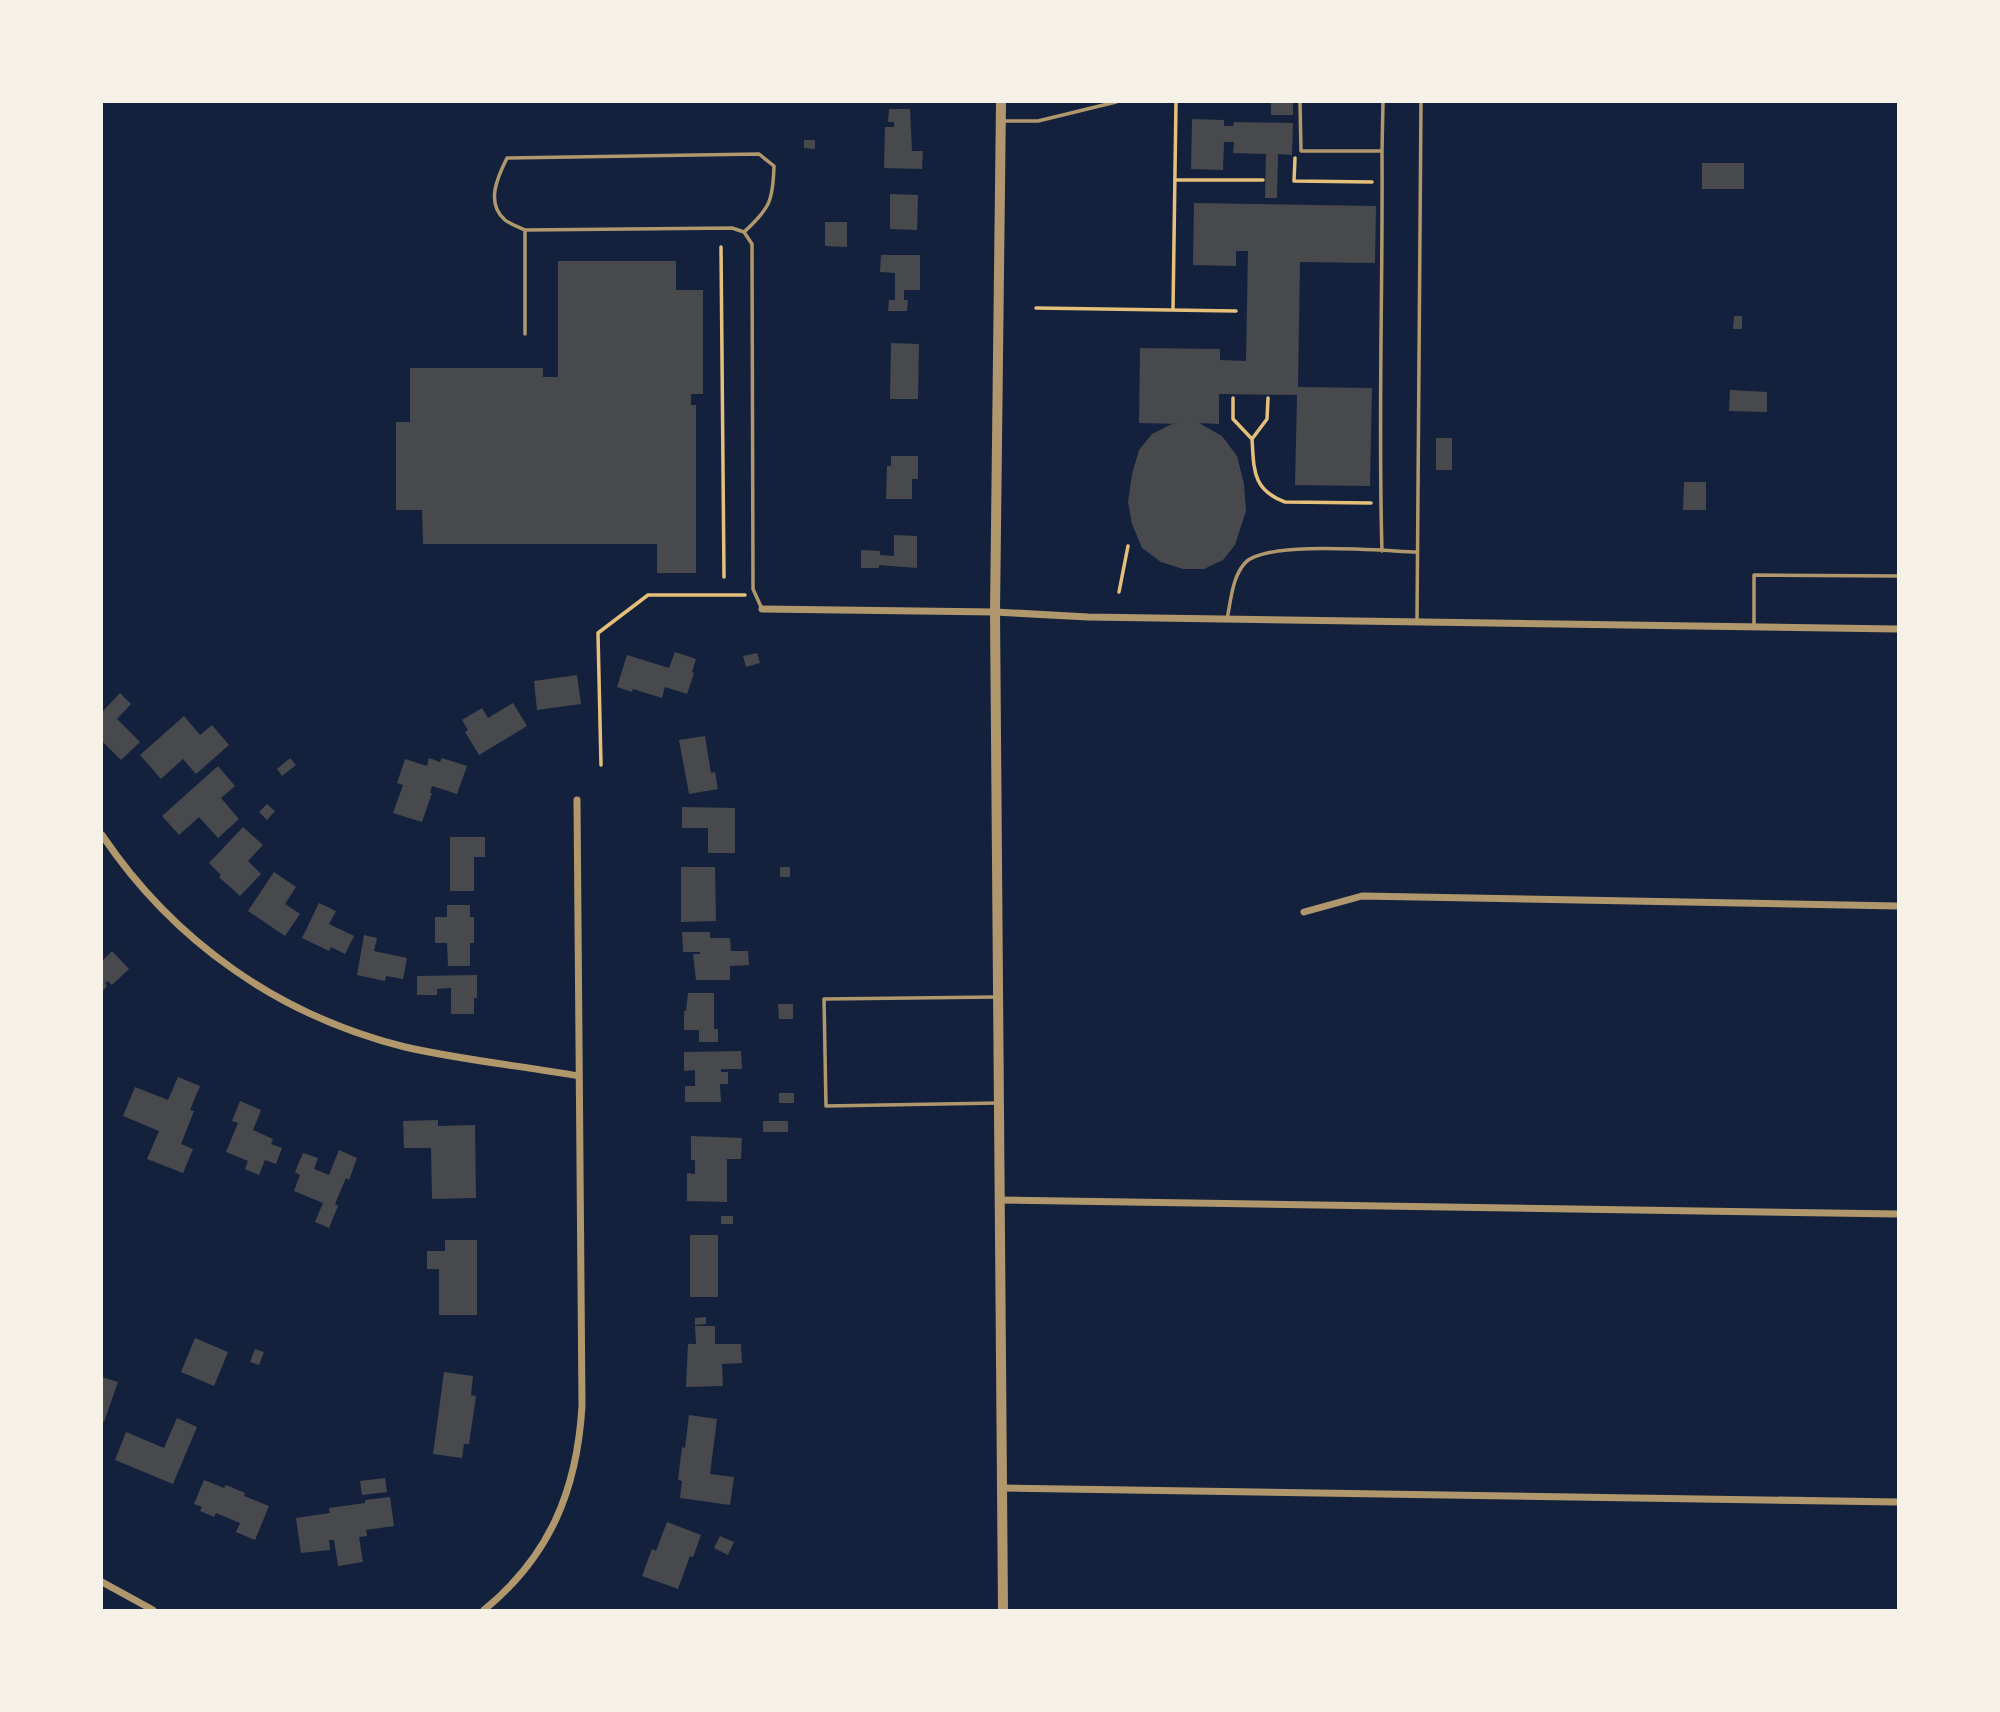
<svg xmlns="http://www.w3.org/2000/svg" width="2000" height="1712" font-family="'Titillium Web',sans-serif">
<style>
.building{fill:#48494c}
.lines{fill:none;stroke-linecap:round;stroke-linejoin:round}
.path{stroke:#e5c07b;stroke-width:3.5}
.service{stroke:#b1986c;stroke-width:3.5}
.minor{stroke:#b1986c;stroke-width:7}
.tertiary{stroke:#b1986c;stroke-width:10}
</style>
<rect width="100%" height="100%" fill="#14213d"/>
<path class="building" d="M1271 102H1293V115H1271Z
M889 109H910L912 151H923L922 169 884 168 885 127H894V122H888Z
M1192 119 1224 120V126H1233L1234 122 1293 123 1292 155 1278 154 1277 198H1265L1266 154 1233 153 1234 142H1224L1223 170 1191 169Z
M804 140H815V149L804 148Z
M1702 163H1744V189H1702Z
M890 194 918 195 917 230 890 229Z
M1194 203 1376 206 1375 263 1300 262 1298 387 1372 388 1370 486 1295 485 1297 395 1219 394V424L1199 423 1222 436 1237 456 1244 484 1246 511 1235 545 1223 560 1204 569H1183L1161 562 1142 548 1132 524 1128 502 1132 474 1139 450 1152 434 1172 424H1180L1139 423 1140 348 1220 349V360L1246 361 1248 251H1236V266L1193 265Z
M825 222H847V247L825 246Z
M881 255H920V290H904V300H908L907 311H888L889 300H895V273L880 272Z
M558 261H676V290H703V394H691V405H696V573H657V544H423L422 510H396V422H410V368H543V377H558Z
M1734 316H1742V329H1733Z
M891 343 919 344 918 399H890Z
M1730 390 1767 392V412L1729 411Z
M1436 438H1452V470H1436Z
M891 456H918V479H912V499H886L887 466H891Z
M1684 482H1706V510H1683Z
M894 535 917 536V568L879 565V568H861V550L880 551V555L894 556Z
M675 652 696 659 692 672 694 673 687 694 665 687 662 698 633 689 632 692 617 687 627 655 669 668Z
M757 653 760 663 746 667 743 656Z
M577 675 581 704 537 710 534 681Z
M120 693 131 704 117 719 140 742 121 760 102 741V712Z
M513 703 527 726 479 755 465 732 468 730 462 720 482 708 488 718Z
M184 716 200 735 212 725 229 745 196 774 183 759 161 779 140 755Z
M705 736 711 773 715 772 718 789 689 794 679 740Z
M290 758 296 765 282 776 277 769Z
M429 758 440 762 442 758 467 766 457 794 432 786 430 793H432L422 822 393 813 403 785 397 783 405 759 427 766Z
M218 766 235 786 221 798 239 819 218 838 199 817 179 835 162 816Z
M267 804 275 811 267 820 259 812Z
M682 807 735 808V853H708V828H682Z
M243 827 263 845 248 861 261 874 240 896 219 877 221 875 209 863Z
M450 837H485V857H474V891H450Z
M681 867H715L716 921 681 922Z
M780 867H790V877H780Z
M274 872 296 887 285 904 300 914 285 936 248 911Z
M319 903 336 911 329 924 354 936 345 954 331 947 329 951 302 938Z
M447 905H470V917H474V943H470V966H448L447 943H435V917H447Z
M682 932H710V938H730L731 951H748L749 965 730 966V980H696L693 954H700V952H683Z
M364 935 377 938 374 951 407 958 403 979 386 976 385 981 357 975Z
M112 951 129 969 112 985 108 981 105 983 107 986 102 992V961Z
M477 975V998H474V1014H451V988L437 989V995H417V976Z
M688 993H714V1029H718V1042H699V1030H684V1011H686Z
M778 1004H793V1019H779Z
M741 1051 742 1069H721V1072H728V1084H720L721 1102H685V1086H695V1070L684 1071V1052Z
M178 1077 200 1086 190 1110 194 1111 181 1144 193 1149 183 1173 147 1159 159 1131 123 1116 135 1087 168 1100Z
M779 1093H794V1103H779Z
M240 1101 261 1110 253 1130 273 1139 271 1144 282 1148 276 1164 265 1160 259 1175 245 1169 248 1161 226 1152 238 1123 232 1121Z
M438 1120V1126L475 1125 476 1198 432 1199 431 1148H404L403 1121Z
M763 1121H788V1132H763Z
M691 1136 742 1138 741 1159H727V1202L687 1201V1173L695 1174V1160H691Z
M339 1150 357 1158 349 1180 346 1178 335 1204 338 1206 329 1228 315 1222 323 1203 294 1191 300 1175 295 1172 303 1153 318 1158 314 1169 329 1175Z
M721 1216H733V1224H721Z
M690 1235H718V1297H690Z
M445 1240H477V1315H439V1269H427V1251H445Z
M706 1317V1324L695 1325V1318Z
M695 1326H715V1344H741L742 1363 722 1364 723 1386 686 1387 688 1344H696Z
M195 1338 228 1352 214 1386 181 1372Z
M255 1349 264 1352 259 1365 250 1362Z
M444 1372 473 1376 471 1395 476 1396 469 1444H464L462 1458 433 1454Z
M102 1377 118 1382 104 1422 102 1421Z
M689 1415 717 1419 710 1474 734 1477 730 1505 680 1498 682 1481 678 1480 682 1447 685 1448Z
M177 1418 197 1427 173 1484 115 1460 126 1432 164 1448Z
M385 1478 387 1492 362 1495 360 1481Z
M204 1480 224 1488 226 1485 245 1493 244 1496 269 1506 255 1540 236 1532 240 1523 216 1513 214 1517 200 1511 202 1507 194 1504Z
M390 1497 394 1526 366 1530 367 1536 359 1537 363 1562 338 1566 334 1540H329L330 1550 301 1553 296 1518 330 1513 329 1508 365 1503V1500Z
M667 1522 701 1535 693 1557 690 1556 678 1589 642 1576 652 1549 656 1551Z
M720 1536 734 1542 728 1555 714 1548Z"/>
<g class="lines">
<path class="path" d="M1295 158 1294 181 1372 182
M1175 180H1263
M721 247 724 577
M1036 308 1236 311
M1173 310 1176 102
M1233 398V419L1252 439 1267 419 1268 398
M1252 439C1254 469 1252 490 1285 502L1371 503
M1119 592 1128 546
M601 765 598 633 648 595H745"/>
<path class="service" d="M1300 102 1301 151H1382L1383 102
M1001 121H1038L1116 102
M1382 151C1383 285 1378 418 1382 551
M525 230C519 227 510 224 505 220 485 203 498 176 507 158L759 154 774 166C773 201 770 208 744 232
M525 334V230L732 228 744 232 752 244 753 589 762 609
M1227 619C1231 601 1232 577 1245 563 1266 540 1383 551 1417 552
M1417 621 1421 102
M1754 626V575L1898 576
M996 997 824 999 826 1106 998 1103"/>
<path class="minor" d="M762 609 995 612 1088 617 1898 629
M102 835C174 942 280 1016 405 1047 462 1060 522 1066 579 1076
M1304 912 1362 896 1898 906
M999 1200 1898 1214
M1002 1488 1898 1502
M102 1582 153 1610
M484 1610C550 1556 577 1490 582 1406L577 800"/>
<path class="tertiary" d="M1001 102 995 612 1003 1610"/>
</g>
<rect width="2000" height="1712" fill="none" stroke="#f6f1e7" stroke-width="206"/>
</svg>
